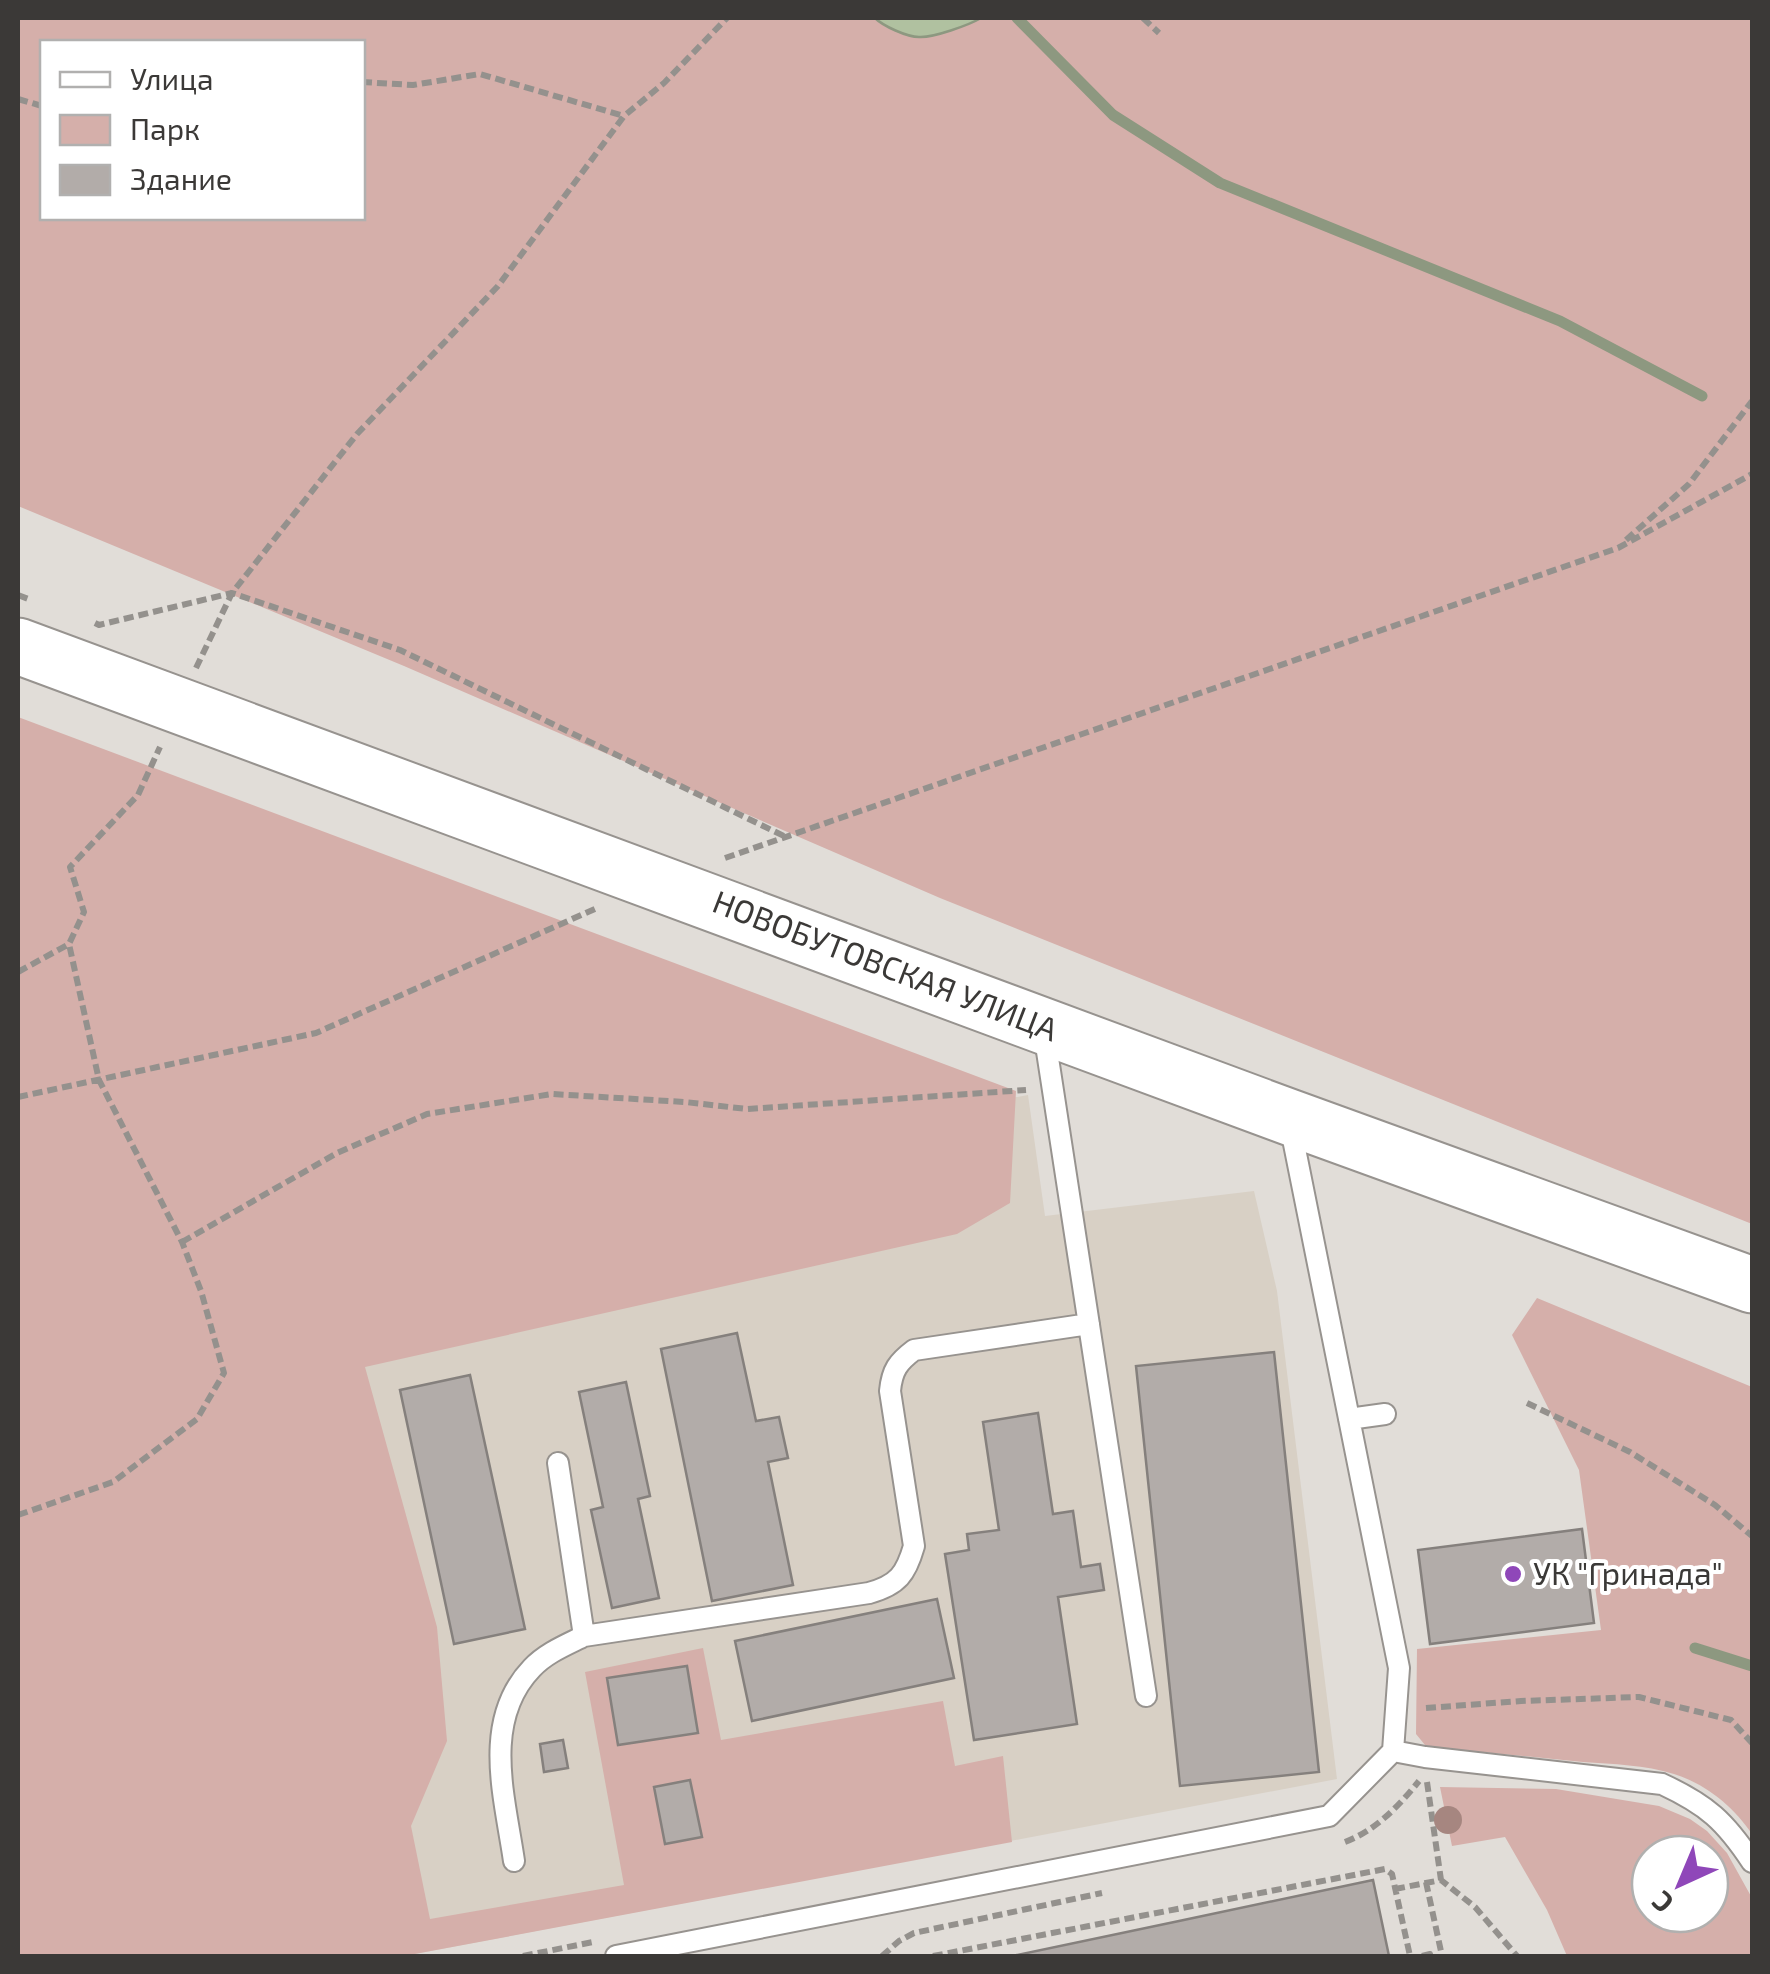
<svg xmlns="http://www.w3.org/2000/svg" width="1770" height="1974" font-family="'Exo 2',sans-serif">
<style>
.built{fill:#d8d0c5}
.green{fill:#d5afaa;fill-rule:evenodd}
.water{fill:#b0c1a0;stroke:#8d9880;stroke-width:2.5}
.lines{fill:none;stroke-linecap:round;stroke-linejoin:round}
.stream{stroke:#8d9880;stroke-width:11}
.building{fill:#b2aca9;stroke:#85807d;stroke-width:2.5}
.lane-casing{stroke:#97938f;stroke-width:24}
.secondary-casing{stroke:#97938f;stroke-width:59}
.path{stroke:#94918d;stroke-width:6;stroke-dasharray:10 5;stroke-linecap:butt}
.lane{stroke:#fff;stroke-width:20}
.secondary{stroke:#fff;stroke-width:55}
.tree{fill:#a68680}
.poi-dot{fill:#8f47b9;stroke:#fff;stroke-width:4}
.labels{text-anchor:middle;stroke-width:8;stroke-linejoin:round;paint-order:stroke}
.street-label{font-size:32px;fill:#3b3937;stroke:#fff}
.poi-label{font-size:32px;fill:#3b3937;stroke:#fff;text-anchor:start}
</style>
<rect width="100%" height="100%" fill="#e1ddd8"/>
<path class="built" d="M1028 1095 1045 1216 1254 1191 1277 1291 1337 1779 404 1956 307 1270 872 1124Z"/>
<path class="green" d="M18 18H1752V1224L940 898 404 666 18 506ZM42 42H362V218H42Z
M18 717 1016 1091 1010 1203 957 1234 365 1367 437 1627 447 1741 411 1826 430 1919 624 1885 585 1672 703 1648 721 1740 943 1701 955 1766 1003 1756 1012 1842 404 1956H18Z
M1537 1298 1752 1387V1834C1734 1807 1706 1784 1674 1774 1645 1765 1613 1764 1583 1762 1534 1757 1485 1752 1437 1748L1425 1745 1416 1734 1417 1649 1601 1630 1579 1470 1512 1335Z
M1440 1787 1556 1789 1659 1806 1690 1819 1707 1831 1727 1853 1752 1898V1956H1567L1547 1910 1505 1837 1452 1846ZM1710 1854V1914H1650V1854Z"/>
<path class="water" d="M875 18H981C969 25 933 38 919 37 907 37 883 26 875 18Z"/>
<g class="lines">
<path class="stream" d="M1017 18 1113 115 1220 183 1560 321 1702 396
M1695 1648 1752 1666"/>
</g>
<path class="building" d="M737 1333 756 1421 779 1417 788 1458 768 1462 793 1585 712 1601 661 1349Z
M1274 1352 1319 1772 1180 1786 1136 1366Z
M470 1375 525 1629 454 1644 400 1390Z
M626 1382 650 1496 638 1499 659 1598 612 1608 591 1510 603 1507 579 1392Z
M1038 1413 1053 1514 1073 1511 1081 1567 1100 1564 1104 1590 1058 1597 1077 1724 974 1740 945 1554 969 1550 967 1534 999 1530 983 1422Z
M1582 1529 1594 1623 1430 1644 1418 1550Z
M937 1599 954 1678 752 1721 735 1641Z
M687 1666 698 1733 618 1745 607 1678Z
M563 1740 568 1768 544 1772 540 1744Z
M690 1780 702 1837 665 1844 654 1787Z
M1373 1880 1389 1956H1012L1179 1921Z"/>
<g class="lines">
<defs>
<path id="lane" d="M1044 1032 1146 1696
M1349 1419 1385 1414
M558 1463 584 1636
M1393 1751 1425 1757 1662 1784C1707 1805 1725 1821 1752 1862
M514 1861C505 1798 481 1721 532 1668 546 1653 566 1645 584 1636L869 1593C898 1585 906 1574 914 1546L890 1391C892 1370 898 1362 914 1350L1089 1324
M616 1956 1329 1816 1393 1751 1399 1668 1290 1124"/>
<path id="secondary" d="M18 646 1289 1117 1752 1285"/>
</defs>
<use href="#lane" class="lane-casing"/>
<use href="#secondary" class="secondary-casing"/>
<path class="path" d="M1143 18 1159 33
M362 82 413 85 480 74 624 116
M18 99 42 106
M1626 540 1689 484 1752 401
M18 595 31 600
M95 623 99 625 232 593 400 650 786 837
M196 668 232 593 357 434 498 286 624 116 664 83 727 18
M725 858 1618 548 1752 474
M18 972 69 944 84 912 70 867 138 795 160 747
M18 1097 316 1033 597 908
M182 1242 337 1153 427 1114 552 1094 685 1102 747 1109 1026 1090
M1527 1403 1630 1452 1715 1505 1752 1536
M18 1515 113 1482 197 1419 224 1373 201 1291 182 1242 99 1080 69 944
M1426 1708 1521 1701 1639 1697 1731 1720 1752 1743
M1427 1782 1441 1880
M1345 1842C1376 1830 1398 1807 1419 1781
M1426 1882 1442 1956
M1395 1889 1441 1880 1475 1907 1517 1956
M523 1956 593 1942
M882 1956 899 1941 914 1933 1102 1893
M933 1956 1385 1869 1392 1874 1410 1956
M1422 1956 1430 1954V1956"/>
<use href="#lane" class="lane"/>
<use href="#secondary" class="secondary"/>
</g>
<circle class="tree" cx="1448" cy="1820" r="14"/>
<circle class="poi-dot" cx="1513" cy="1574" r="10"/>
<g class="labels">
<g class="street-label">
<text transform="translate(885 966) rotate(21)" y="11">НОВОБУТОВСКАЯ УЛИЦА</text>
</g>
<g class="poi-label">
<text x="1533" y="1585">УК "Гринада"</text>
</g>
</g>
<rect width="1770" height="1974" fill="none" stroke="#3b3937" stroke-width="40"/>
<rect x="40" y="40" width="325" height="180" fill="#ffffff" stroke="#b1b0af" stroke-width="2.5"/>
<rect x="60" y="72" width="50" height="15" fill="#ffffff" stroke="#b1b0af" stroke-width="2.5"/>
<text x="130" y="90" font-size="30" fill="#3b3937">Улица</text>
<rect x="60" y="115" width="50" height="30" fill="#d5afaa" stroke="#b1b0af" stroke-width="2.5"/>
<text x="130" y="140" font-size="30" fill="#3b3937">Парк</text>
<rect x="60" y="165" width="50" height="30" fill="#b2aca9" stroke="#b1b0af" stroke-width="2.5"/>
<text x="130" y="190" font-size="30" fill="#3b3937">Здание</text>
<g transform="translate(1680 1884) rotate(224)"><circle r="48" fill="#ffffff" stroke="#b1b0af" stroke-width="2.5"/>
<path d="M0-8L18 38L0 25L-18 38Z" fill="#8f47b9"/>
<text y="-15" font-size="28" font-weight="bold" text-anchor="middle" fill="#3b3937">С</text>
</g>
</svg>
